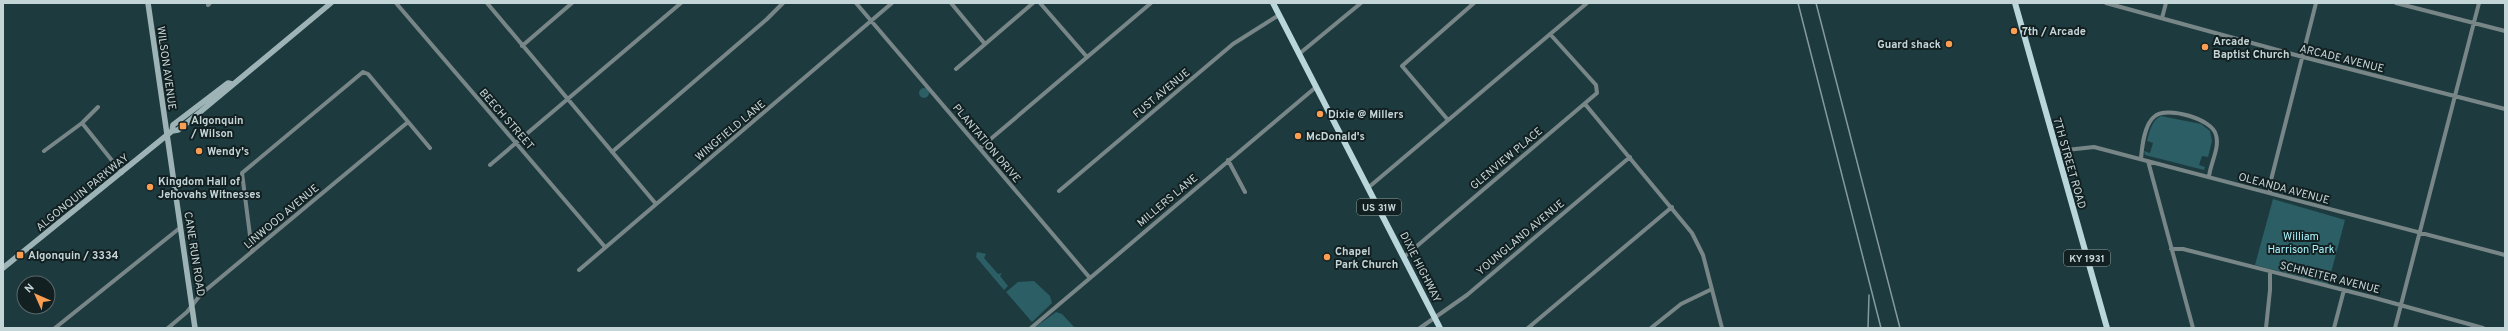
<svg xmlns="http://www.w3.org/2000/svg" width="2508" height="331" font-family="Overpass,sans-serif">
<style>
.green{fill:#2b5e65}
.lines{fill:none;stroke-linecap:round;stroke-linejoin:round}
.street{stroke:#788688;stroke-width:4}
.secondary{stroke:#9db3b6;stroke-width:5.5}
.primary{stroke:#b9d6da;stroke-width:6}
.rail{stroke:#849a9d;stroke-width:1.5}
.poi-dot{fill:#fb9e51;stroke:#132022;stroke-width:1.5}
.labels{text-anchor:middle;stroke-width:4;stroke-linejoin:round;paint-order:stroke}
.shield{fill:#132022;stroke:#8f9fa1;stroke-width:1}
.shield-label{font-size:10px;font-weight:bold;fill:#c4d5d7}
.poi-label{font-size:11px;font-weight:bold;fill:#c4d5d7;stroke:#132022;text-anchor:start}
.street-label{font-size:11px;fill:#c4d5d7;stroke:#132022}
.park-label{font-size:11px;fill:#a9f1fb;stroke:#132022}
</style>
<rect width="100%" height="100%" fill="#1d3b3f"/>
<path class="green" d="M919 93a5 5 0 1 1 10 0a5 5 0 1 1-10 0Z
M2161 116 2201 124 2210 131 2212 141 2208 157 2202 156 2199 165 2205 167 2204 170 2145 155 2144 151 2150 153 2153 143 2147 141C2150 131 2151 121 2161 116Z
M2273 199 2345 220 2328 284 2255 265Z
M977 252 986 254 984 258 998 274 1002 273 1000 276 1008 286 1004 290 976 257Z
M1034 281 1050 296 1052 303 1032 322 1006 292 1018 282Z
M1056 312 1062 314 1075 328H1034Z"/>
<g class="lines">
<path class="street" d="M396 3 605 247
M487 3 656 204
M856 3 1090 278
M951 3 985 44
M1040 3 1087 57
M2106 3 2303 57 2505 109
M2396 3 2505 31
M208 5 210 3
M2162 18 2166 3
M522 46 572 3
M1299 54 1361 3
M956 69 1033 3
M1585 104 1692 233 1703 255 1722 328
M1448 120 1402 66 1474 3
M82 123 122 173
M980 148 1151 3
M44 151 82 123 98 107
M2057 151 2094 147 2505 255
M612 152 767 19 783 3
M2141 159C2142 147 2144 124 2155 116 2167 106 2213 119 2216 135 2220 148 2210 164 2209 177
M1228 160 1245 192
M2148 161 2193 328
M490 165 681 3
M1369 187 1587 3
M1059 191 1233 44 1279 15
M2270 193V184L2316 3
M2171 249H2183L2375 298 2483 328
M252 251 242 173 363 72 368 74 430 148
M1404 257 1597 93 1596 85 1550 34
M579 270 892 3
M55 328 181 227
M168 328 187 312 201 294 408 122
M1031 328 1316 87
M1420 328 1467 295 1630 157
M1528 328 1672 207
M1651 328 1681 304 1712 289
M2266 328 2270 290V272
M2334 328 2344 290
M2395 328 2479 3"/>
<path class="secondary" d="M148 3 195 328
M172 131 173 125 228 83 232 84
M3 268 172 131 178 130 188 122 331 3"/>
<path class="primary" d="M1273 3 1440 328
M2015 3 2107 328"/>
<path class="rail" d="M1798 3 1881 328
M1816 3 1900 328
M1868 328 1869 295"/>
</g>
<g class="poi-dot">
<circle cx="2014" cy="31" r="4"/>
<circle cx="1949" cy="44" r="4"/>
<circle cx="2205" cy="47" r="4"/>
<circle cx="1320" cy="114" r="4"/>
<rect x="179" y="122" width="8" height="8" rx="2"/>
<circle cx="1298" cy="136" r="4"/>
<circle cx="199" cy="151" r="4"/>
<circle cx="150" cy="187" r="4"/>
<rect x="16" y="251" width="8" height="8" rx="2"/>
<circle cx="1327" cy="257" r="4"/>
</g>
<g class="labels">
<g class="shield">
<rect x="1357" y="199" width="44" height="16" rx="3"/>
<rect x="2064" y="250" width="46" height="16" rx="3"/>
</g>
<g class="shield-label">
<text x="1379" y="211">US 31W</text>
<text x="2087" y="262">KY 1931</text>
</g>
<g class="poi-label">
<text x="2022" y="35">7th / Arcade</text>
<text x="2213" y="45">Arcade<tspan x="2213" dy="13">Baptist Church</tspan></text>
<text x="1941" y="48" text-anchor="end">Guard shack</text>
<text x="1328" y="118">Dixie @ Millers</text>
<text x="191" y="124">Algonquin<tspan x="191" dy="13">/ Wilson</tspan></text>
<text x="1306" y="140">McDonald's</text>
<text x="207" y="155">Wendy's</text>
<text x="158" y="185">Kingdom Hall of<tspan x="158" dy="13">Jehovahs Witnesses</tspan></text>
<text x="1335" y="255">Chapel<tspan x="1335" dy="13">Park Church</tspan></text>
<text x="28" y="259">Algonquin / 3334</text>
</g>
<g class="street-label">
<text transform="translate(2342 58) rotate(14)" y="4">ARCADE AVENUE</text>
<text transform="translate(167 68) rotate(82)" y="4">WILSON AVENUE</text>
<text transform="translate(1161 93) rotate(-40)" y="4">FUST AVENUE</text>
<text transform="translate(507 119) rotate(49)" y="4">BEECH STREET</text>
<text transform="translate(730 130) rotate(-40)" y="4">WINGFIELD LANE</text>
<text transform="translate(987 143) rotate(50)" y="4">PLANTATION DRIVE</text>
<text transform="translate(1506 158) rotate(-40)" y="4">GLENVIEW PLACE</text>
<text transform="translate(2070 163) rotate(74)" y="4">7TH STREET ROAD</text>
<text transform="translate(2284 188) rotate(15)" y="4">OLEANDA AVENUE</text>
<text transform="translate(82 192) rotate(-39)" y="4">ALGONQUIN PARKWAY</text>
<text transform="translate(1167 200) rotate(-40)" y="4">MILLERS LANE</text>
<text transform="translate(281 216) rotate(-40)" y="4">LINWOOD AVENUE</text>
<text transform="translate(1520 237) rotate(-40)" y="4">YOUNGLAND AVENUE</text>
<text transform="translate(195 254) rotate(81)" y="4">CANE RUN ROAD</text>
<text transform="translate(1421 267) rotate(63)" y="4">DIXIE HIGHWAY</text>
<text transform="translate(2330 277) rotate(14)" y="4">SCHNEITER AVENUE</text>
</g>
<g class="park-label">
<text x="2301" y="240">William<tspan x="2301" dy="13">Harrison Park</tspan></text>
</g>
</g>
<rect width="2508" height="331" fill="none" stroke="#c4d5d7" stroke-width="8"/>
<g transform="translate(36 295) rotate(315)"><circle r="19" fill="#132022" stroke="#5a686a"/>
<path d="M0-3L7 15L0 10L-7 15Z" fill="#fb9e51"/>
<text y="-6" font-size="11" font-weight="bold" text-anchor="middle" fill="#c4d5d7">N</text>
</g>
</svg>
